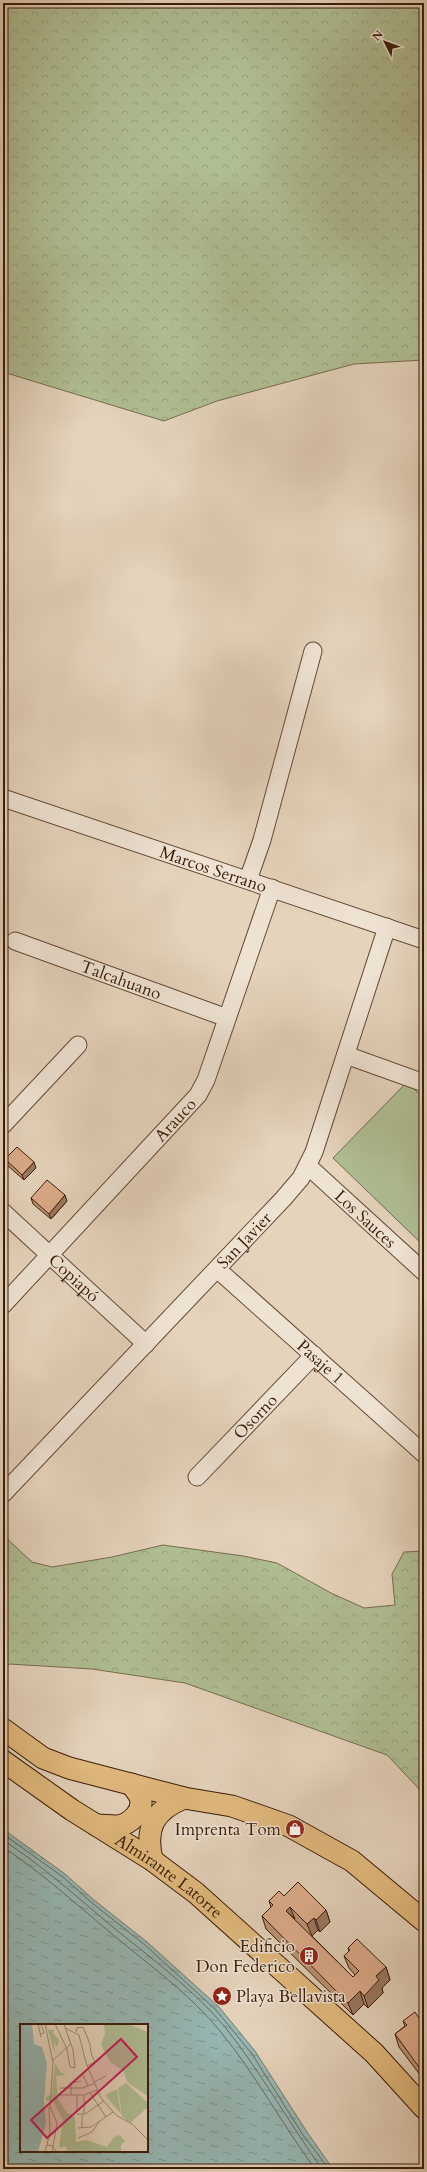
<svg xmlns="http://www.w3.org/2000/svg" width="427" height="2172" font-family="Cardo,serif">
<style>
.forest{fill:url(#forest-crowns);stroke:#766c4e}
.pitch{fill:#b0be94;stroke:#766c4e}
.water{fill:url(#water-ripples);stroke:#72796f;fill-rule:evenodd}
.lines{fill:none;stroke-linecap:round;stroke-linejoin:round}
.shore{stroke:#68695e;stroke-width:1}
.minor-casing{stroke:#664934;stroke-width:19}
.major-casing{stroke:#3b1b07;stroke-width:23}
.minor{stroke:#eee2d3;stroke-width:17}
.major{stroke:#e2ba7e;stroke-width:21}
.wall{fill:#be9478;stroke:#3b1b07}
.shaded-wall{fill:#9b7861;stroke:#3b1b07}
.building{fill:#ddac8b;stroke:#3b1b07}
.labels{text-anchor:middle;stroke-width:3;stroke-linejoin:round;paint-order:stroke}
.street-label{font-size:17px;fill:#3b1b07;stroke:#eee2d3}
.poi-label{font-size:17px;fill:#3b1b07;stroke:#eee2d3;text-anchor:end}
.inset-road{fill:none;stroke:#a18974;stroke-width:1}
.view{fill:#c2185b;fill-opacity:0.15;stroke:#c2185b;stroke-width:2}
.inset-edge{fill:none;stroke:#3b1b07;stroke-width:2}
</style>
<defs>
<pattern id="forest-crowns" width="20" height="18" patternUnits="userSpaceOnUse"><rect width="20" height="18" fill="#b0be94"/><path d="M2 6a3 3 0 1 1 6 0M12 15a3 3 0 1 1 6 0" fill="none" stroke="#98a37e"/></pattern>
<pattern id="water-ripples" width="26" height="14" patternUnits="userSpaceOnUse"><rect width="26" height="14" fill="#96b7b4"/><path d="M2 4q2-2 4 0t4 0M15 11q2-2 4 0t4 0" fill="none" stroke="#7c9490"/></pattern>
</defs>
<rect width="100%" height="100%" fill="#e5d3bc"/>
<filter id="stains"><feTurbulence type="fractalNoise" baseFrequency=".005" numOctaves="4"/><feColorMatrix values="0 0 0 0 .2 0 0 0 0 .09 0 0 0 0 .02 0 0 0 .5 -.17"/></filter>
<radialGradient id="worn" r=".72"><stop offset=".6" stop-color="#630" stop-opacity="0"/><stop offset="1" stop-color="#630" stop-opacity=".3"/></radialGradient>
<path class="forest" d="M3 3H424V360L354 364 217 401 164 421 3 372Z
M3 1535 32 1562 52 1567 112 1557 163 1545 243 1556 277 1563 331 1593 364 1608 395 1605 392 1574 404 1552 424 1551V1794L387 1755 185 1683 92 1669 9 1664 3 1671Z"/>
<path class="pitch" d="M407 1082 424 1099V1246L333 1158Z"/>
<path class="water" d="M3 1829 65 1874 94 1900 147 1942 219 2007 255 2051 307 2132 333 2169H3ZM21 2025H147V2151H21Z"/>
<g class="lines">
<path class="shore" d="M3 1834 63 1877 92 1903 145 1945 216 2010 252 2054 303 2135 329 2169
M3 1840C43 1866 78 1898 114 1928 152 1959 193 1989 225 2027 261 2072 289 2123 322 2169
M3 1847C42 1873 76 1904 112 1934 149 1965 190 1994 220 2031 256 2075 282 2124 315 2169"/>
<defs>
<g id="minor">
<path id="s1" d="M3 798 424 940"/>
<path d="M248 880 262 840 313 651"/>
<path id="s2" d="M15 941 227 1018"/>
<path d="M346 1055 424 1083"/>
<path d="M3 1125 78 1045"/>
<path id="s3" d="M308 1166 424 1272"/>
<path id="s4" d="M3 1212 146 1344"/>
<path id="s5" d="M217 1269 424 1454"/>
<path id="s6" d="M3 1305 198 1095 206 1080 272 888"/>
<path id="s7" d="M197 1477 314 1355"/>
<path id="s8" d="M3 1494 283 1199 301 1178 314 1152 387 927"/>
</g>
<g id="major">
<path d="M3 1729 43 1758 69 1768 184 1798 232 1806 289 1826 352 1861 424 1921"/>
<path id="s9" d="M3 1761 72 1810 152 1860 196 1893 374 2053 424 2108"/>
<path d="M96 1825C103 1825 111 1826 118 1826 130 1824 145 1811 140 1797 138 1793 134 1788 131 1784"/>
<path d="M152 1860C145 1828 153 1811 184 1798"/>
</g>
</defs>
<use href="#minor" class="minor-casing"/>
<use href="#major" class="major-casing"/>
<use href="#minor" class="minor"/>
<use href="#major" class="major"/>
</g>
<path class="wall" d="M5 1159 36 1168 24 1180 7 1165Z
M31 1198 67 1201 51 1219 33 1204Z
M284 1896 326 1910 330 1922 320 1932 318 1930 312 1936 353 1977 355 1975 349 1968 344 1956 349 1951 348 1948 386 1967 390 1980 382 1988 383 1993 368 2008 364 2004 353 2015 266 1929 262 1916 271 1907 269 1901Z
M424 2014V2080L399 2047 395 2034 405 2026 403 2021 419 2018Z"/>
<path class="shaded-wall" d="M34 1162 36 1168 24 1180 22 1175Z
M65 1195 67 1201 51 1219 49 1214Z
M290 1907 295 1919 286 1911Z
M326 1910 330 1922 320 1932 316 1920Z
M314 1918 318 1930 312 1936 307 1924Z
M386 1967 390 1980 382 1988 383 1993 368 2008 364 1996 376 1976Z
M360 1991 364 2004 353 2015 348 2003Z
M424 2029V2044L420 2032Z"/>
<path class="building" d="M17 1147 34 1162 22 1175 5 1159Z
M47 1180 65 1195 49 1214 31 1198Z
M298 1882 326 1910 316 1920 314 1918 307 1924 290 1907 286 1911 353 1977 359 1971 344 1956 350 1950 348 1948 357 1939 386 1967 376 1976 379 1980 364 1996 360 1991 348 2003 262 1916 273 1905 269 1901 279 1891 284 1896Z
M415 2012 419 2018 424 2014V2029L420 2032 424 2038V2074L395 2034 407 2025 403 2021Z"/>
<defs>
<symbol id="shop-disc" viewBox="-11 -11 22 22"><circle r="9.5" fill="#8f2418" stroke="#eee2d3"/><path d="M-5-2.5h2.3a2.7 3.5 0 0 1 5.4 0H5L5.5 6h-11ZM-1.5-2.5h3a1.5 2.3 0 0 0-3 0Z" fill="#fff"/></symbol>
<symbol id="building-disc" viewBox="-11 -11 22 22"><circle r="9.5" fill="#8f2418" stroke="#eee2d3"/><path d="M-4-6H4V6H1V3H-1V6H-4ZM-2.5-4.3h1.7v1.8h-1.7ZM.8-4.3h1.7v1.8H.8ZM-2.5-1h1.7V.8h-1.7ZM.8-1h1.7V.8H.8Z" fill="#fff"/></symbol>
<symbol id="sight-disc" viewBox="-11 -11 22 22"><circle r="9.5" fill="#8f2418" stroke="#eee2d3"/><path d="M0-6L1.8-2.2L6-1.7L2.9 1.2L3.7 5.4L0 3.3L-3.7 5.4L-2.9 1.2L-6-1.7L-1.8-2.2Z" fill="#fff"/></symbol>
</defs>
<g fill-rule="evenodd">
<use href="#shop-disc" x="284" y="1818" width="22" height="22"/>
<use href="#building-disc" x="298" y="1945" width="22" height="22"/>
<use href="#sight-disc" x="211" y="1985" width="22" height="22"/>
</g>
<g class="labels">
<g class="street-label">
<text dy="6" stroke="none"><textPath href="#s1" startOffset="222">Marcos Serrano</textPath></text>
<text dy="6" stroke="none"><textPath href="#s2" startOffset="113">Talcahuano</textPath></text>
<text dy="6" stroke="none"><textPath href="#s6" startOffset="253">Arauco</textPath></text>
<text dy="6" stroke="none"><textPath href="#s3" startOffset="78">Los Sauces</textPath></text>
<text dy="6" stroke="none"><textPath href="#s8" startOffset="350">San Javier</textPath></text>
<text dy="6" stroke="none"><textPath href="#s4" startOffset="97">Copiapó</textPath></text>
<text dy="6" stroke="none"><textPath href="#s5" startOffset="139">Pasaje 1</textPath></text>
<text dy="6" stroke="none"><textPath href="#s7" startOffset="84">Osorno</textPath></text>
<text dy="6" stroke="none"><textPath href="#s9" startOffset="202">Almirante Latorre</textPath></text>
</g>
<g class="poi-label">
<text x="281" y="1835">Imprenta Tom</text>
<text x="295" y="1952">Edificio<tspan x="295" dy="20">Don Federico</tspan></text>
<text x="236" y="2002" text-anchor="start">Playa Bellavista</text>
</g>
</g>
<g transform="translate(20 2024)">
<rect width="128" height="128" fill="#e5d3bc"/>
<path d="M26 0 29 6H34L33 9 39 16 37 23 34 19 35 30ZM84 0H109L128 8V72L108 59 103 47 90 38 81 21 85 9ZM35 39 40 48 46 51 36 52 38 75 48 90H52L55 94 56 118 67 116 87 123 94 113 100 111 105 117 101 121V128H49L45 122 39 124 43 96 33 77H26V73L32 70ZM106 59 128 79V83L110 99 102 92 98 64ZM97 65 101 90 85 71Z" fill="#b0be94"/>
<path d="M0 0H12L14 20 22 23 27 39 24 77 26 99 18 128H0Z" fill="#96b7b4"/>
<path class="inset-road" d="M18 0 21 13M25 0 33 39 30 82 37 99 32 128M35 0 47 25 50 43 55 44 53 26 44 0M45 4 59 11 66 39 81 74 96 91 112 100 128 116M56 8 57 4 63 3 70 20 71 29 75 38 67 42M20 10 24 9 21 0M33 36 51 20M63 51 68 62M74 58 86 52M39 64H63L75 59M70 69 86 93M39 71H64L77 66M51 71V59L61 57M57 71V87M57 90H65L84 77M64 90V72M58 104 71 103 93 88M62 104V91M58 114 72 108 79 98M27 121 33 122 36 128M25 128 30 109 29 83"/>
<path class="view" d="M101 15 117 33 27 114 11 96Z"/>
<rect width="128" height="128" class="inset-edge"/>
</g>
<rect width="427" height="2172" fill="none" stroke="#e5d3bc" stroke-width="16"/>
<rect x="4" y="4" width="419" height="2164" fill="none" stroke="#3b1b07" stroke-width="2"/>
<rect x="8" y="8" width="411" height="2156" fill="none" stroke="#3b1b07"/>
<g transform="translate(385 42) rotate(312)" stroke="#eee2d3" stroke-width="3" paint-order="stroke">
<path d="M0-3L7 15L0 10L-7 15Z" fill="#3b1b07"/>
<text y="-6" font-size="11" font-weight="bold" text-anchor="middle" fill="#3b1b07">N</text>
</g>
<rect width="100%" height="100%" filter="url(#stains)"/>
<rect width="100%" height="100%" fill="url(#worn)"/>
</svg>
